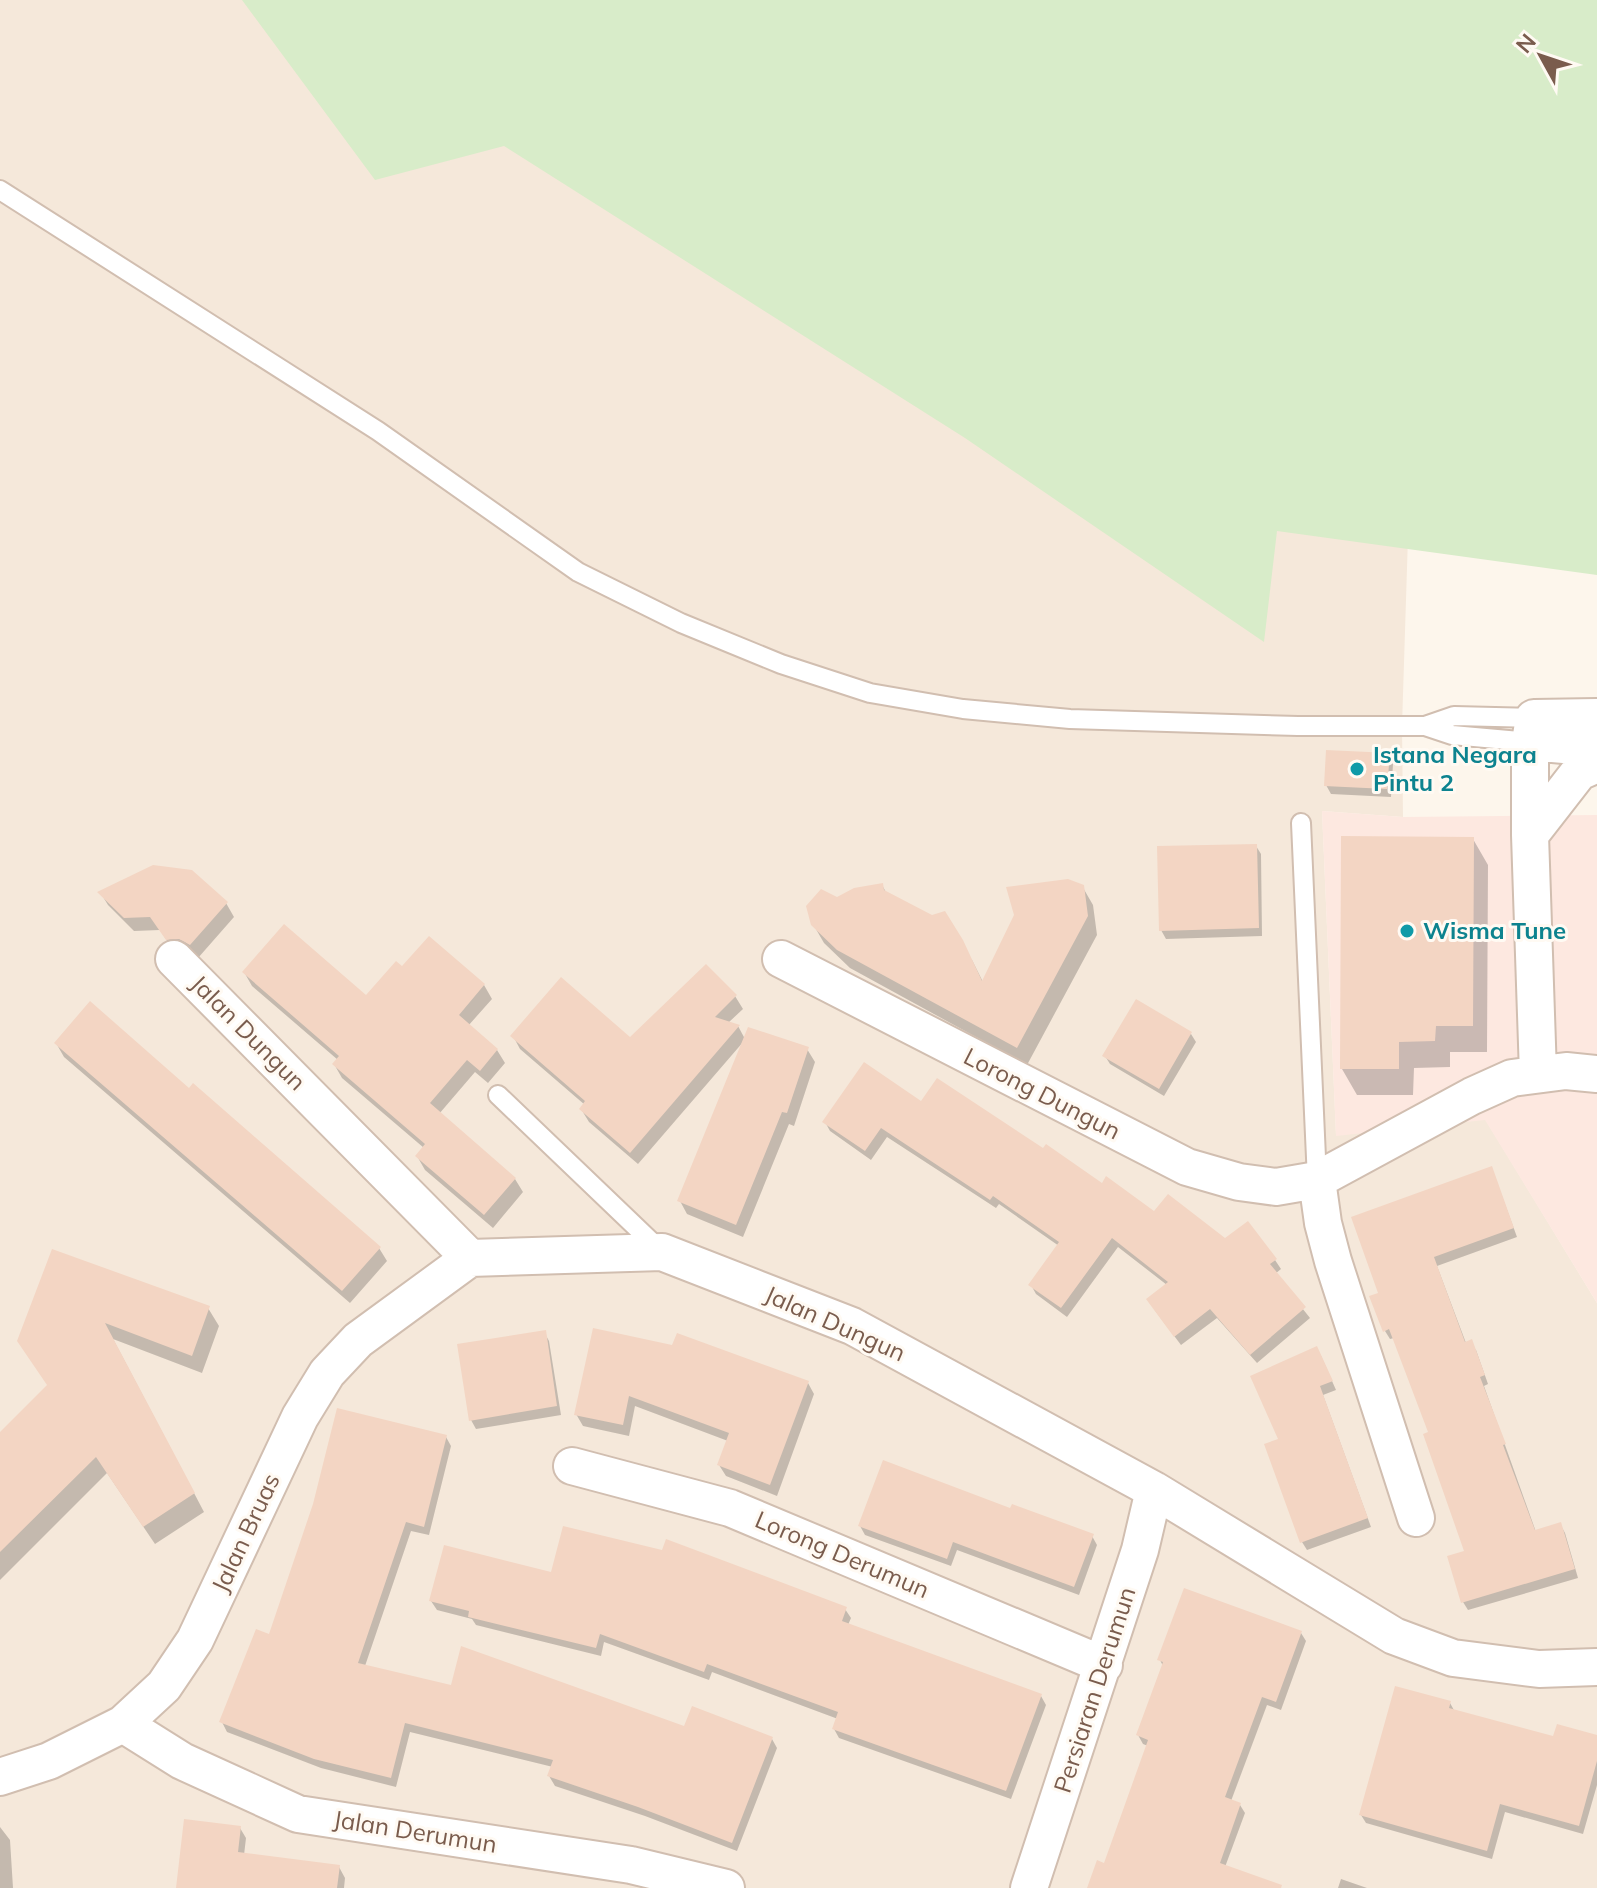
<svg xmlns="http://www.w3.org/2000/svg" width="1597" height="1888" font-family="Mulish,sans-serif">
<style>
.residential{fill:#f5e8da}
.commercial{fill:#fde8e0}
.green{fill:#d8ecc9}
.shadow{fill:#0003}
.building{fill:#f3d5c3}
.lines{fill:none;stroke-linecap:round;stroke-linejoin:round}
.lane-casing{stroke:#d1beb0;stroke-width:22}
.street-casing{stroke:#d1beb0;stroke-width:40}
.lane{stroke:#fff;stroke-width:18}
.street{stroke:#fff;stroke-width:36}
.culture-dot{fill:#0f9aa8;stroke:#fffaf3;stroke-width:3}
.labels{text-anchor:middle;stroke-width:6;stroke-linejoin:round;paint-order:stroke}
.culture-label{font-size:24px;font-weight:bold;fill:#0d838f;stroke:#fffaf3;text-anchor:start}
.street-label{font-size:24px;fill:#7a5c4d;stroke:#fffaf3}
</style>
<rect width="100%" height="100%" fill="#fdf6ec"/>
<path class="residential" d="M0 0H1425L1402 726 1403 817 1322 811 1336 1135 1485 1119 1597 1303V1888H0Z"/>
<path class="commercial" d="M1322 811 1403 817 1597 815V1303L1485 1120 1336 1136Z"/>
<path class="green" d="M242 0H1597V575L1277 531 1264 642 965 438 504 146 375 180Z"/>
<path class="shadow" d="M1388 755 1393 764 1391 797 1331 794 1326 785Z
M1473 839 1488 865 1487 1052H1450V1067L1414 1068 1413 1095H1357L1342 1069Z
M1256 846 1261 854 1262 936 1166 939 1161 930Z
M882 885 887 894 932 917 972 960 984 984 1082 886 1093 905 1097 935 1027 1065 850 968 824 943 813 924 837 900Z
M100 892 226 903 234 917 198 958 188 952 175 953 160 930 134 931 108 905Z
M429 938 484 985 492 999 468 1026 497 1050 505 1063 488 1083 475 1072 439 1114 515 1179 523 1192 493 1228 425 1170 417 1156 424 1148 342 1078 334 1064 338 1060 252 986 244 972 366 998 402 969Z
M735 996 743 1009 728 1023 738 1026 745 1039 807 1049 815 1062 794 1126 789 1124 743 1237 687 1214 680 1201 744 1041 638 1164 589 1122 581 1109 585 1105 520 1049 513 1036 631 1039Z
M1191 1034 1196 1042 1164 1096 1110 1064 1105 1056Z
M56 1043 190 1090 379 1248 387 1261 350 1303 64 1057Z
M921 1104 1044 1151 1155 1214 1275 1260 1281 1269 1275 1274 1310 1318 1257 1363 1217 1318 1181 1345 1154 1309 1167 1285 1118 1247 1067 1317 1036 1294 1031 1285 1059 1246 999 1204 996 1208 887 1137 871 1160 830 1131 825 1122Z
M1492 1169 1517 1237 1437 1266 1466 1343 1476 1350 1488 1384 1484 1386 1536 1532 1560 1524 1565 1533 1578 1578 1468 1610 1463 1602 1467 1552 1431 1433 1394 1338 1390 1339 1385 1331 1380 1294Z
M53 1251 208 1308 219 1326 202 1373 113 1339 204 1512 155 1544 107 1473 0 1580V1434L48 1386Z
M595 1330 808 1383 814 1394 777 1496 726 1476 719 1465 728 1441 635 1406 629 1436 583 1426 576 1414Z
M544 1332 549 1341 561 1415 476 1429 471 1420Z
M1321 1356 1336 1390 1323 1395 1371 1527 1307 1550 1302 1542 1280 1440Z
M446 1437 451 1446 429 1535 411 1531 365 1666 453 1688 685 1728 772 1739 777 1748 737 1851 645 1816 555 1786 549 1776 553 1767 410 1732 396 1787 321 1768 227 1732 222 1722 270 1637Z
M1012 1510 1092 1536 1097 1545 1079 1595 957 1550 951 1566 865 1535 860 1526Z
M553 1574 845 1609 851 1618 848 1625 1041 1696 1046 1705 1011 1799 839 1738 834 1729 838 1719 712 1672 709 1680 604 1642 601 1656 476 1625 472 1619 437 1610 431 1601Z
M1301 1633 1306 1641 1281 1710 1267 1705 1231 1801 1240 1805 1245 1813 1218 1886 1089 1888 1105 1865 1148 1746 1143 1744 1138 1735 1163 1666 1160 1660Z
M1450 1703 1455 1712 1555 1739 1597 1737V1785L1583 1834 1505 1812 1492 1859 1366 1823 1361 1815Z
M0 1827 10 1840 13 1888H0Z
M240 1828 246 1838 244 1855 339 1867 345 1878 344 1888H178Z
M1341 1879 1367 1888H1338Z"/>
<path class="building" d="M1326 750 1390 753 1387 789 1324 786Z
M1341 836 1474 837 1473 1026H1436L1435 1041 1399 1042V1069H1340Z
M1257 844 1259 928 1159 931 1157 846Z
M153 865 192 870 228 902 190 945 179 939 166 940 150 917 124 918 97 892Z
M1068 879 1084 885 1088 916 1017 1048 837 950 811 925 806 906 821 889 837 897 854 888 883 883 884 890 932 915 945 911 963 940 982 981 1014 915 1006 887Z
M284 924 366 995 396 961 402 966 429 936 485 984 459 1015 498 1049 480 1071 467 1060 430 1103 516 1178 484 1215 415 1156 425 1144 332 1064 339 1056 242 972Z
M706 964 737 995 715 1017 740 1025 630 1153 579 1109 585 1101 510 1036 561 977 630 1037Z
M1136 999 1192 1032 1159 1089 1102 1056Z
M90 1001 189 1088 193 1083 381 1247 342 1291 54 1043Z
M748 1027 809 1047 787 1113 782 1112 736 1225 677 1201Z
M864 1062 921 1101 937 1078 1043 1148 1046 1144 1102 1183 1106 1176 1154 1211 1168 1194 1225 1238 1248 1221 1277 1259 1270 1264 1306 1307 1250 1355 1210 1309 1174 1337 1146 1299 1168 1282 1112 1238 1061 1308 1028 1285 1059 1242 993 1196 990 1200 881 1128 865 1151 822 1122Z
M1492 1166 1514 1228 1434 1257 1465 1342 1472 1339 1485 1375 1480 1377 1506 1444 1503 1445 1535 1530 1561 1522 1575 1569 1461 1603 1447 1556 1464 1551 1423 1434 1428 1432 1389 1329 1383 1332 1369 1296 1378 1293 1351 1217Z
M52 1249 210 1306 192 1356 105 1323 195 1493 143 1527 96 1457 0 1552V1432L47 1385 17 1341Z
M593 1328 672 1345 677 1333 809 1381 770 1485 717 1465 729 1433 629 1396 623 1425 574 1415Z
M546 1330 557 1406 469 1421 457 1344Z
M1317 1346 1333 1381 1320 1386 1368 1518 1300 1543 1264 1444 1278 1439 1250 1376Z
M337 1408 447 1435 424 1527 406 1522 358 1663 451 1685 461 1646 684 1726 692 1706 773 1737 732 1843 638 1807 547 1776 553 1760 405 1723 391 1778 314 1759 219 1722 256 1629 269 1634 313 1504Z
M883 1460 1010 1508 1012 1504 1094 1534 1074 1587 953 1542 947 1559 858 1526Z
M563 1526 662 1550 666 1539 847 1607 842 1621 1042 1694 1006 1791 832 1729 838 1712 707 1664 704 1672 600 1634 596 1648 468 1617 469 1611 429 1601 444 1545 551 1572Z
M1184 1588 1302 1631 1276 1702 1262 1697 1225 1797 1241 1803 1220 1863 1282 1885 1281 1888H1087L1097 1860 1104 1863 1148 1740 1136 1735 1163 1662 1157 1660Z
M1395 1686 1451 1701 1449 1708 1553 1736 1557 1724 1597 1735V1761L1579 1826 1500 1804 1487 1851 1359 1815Z
M184 1819 241 1826 238 1852 340 1865 337 1888H176Z"/>
<g class="lines">
<defs>
<path id="lane" d="M0 190 378 431 578 572 681 623 781 664 870 693 963 709 1070 719 1298 726H1425L1452 735 1530 742
M1425 726 1454 716 1534 718
M1301 823 1317 1180
M498 1095 660 1250"/>
<path id="street" d="M1530 742 1597 748
M1530 835 1579 772 1597 764
M174 959 470 1258 662 1252 852 1326 1154 1490 1394 1636 1453 1658 1539 1669 1597 1667
M781 959 1187 1167 1239 1182 1276 1187 1317 1180 1472 1096 1512 1078 1566 1071 1597 1074
M1538 1074 1530 835V742L1534 718 1597 717
M1317 1180 1323 1223 1333 1261 1416 1518
M572 1466 730 1508 1104 1665
M123 1724 182 1761 298 1814 631 1865 726 1888
M0 1777 49 1761 123 1724 164 1686 195 1640 300 1417 327 1373 358 1340 470 1258
M1029 1888 1140 1550 1154 1490"/>
</defs>
<use href="#lane" class="lane-casing"/>
<use href="#street" class="street-casing"/>
<use href="#lane" class="lane"/>
<use href="#street" class="street"/>
</g>
<g class="culture-dot">
<circle cx="1357" cy="769" r="8"/>
<circle cx="1407" cy="931" r="8"/>
</g>
<g class="labels">
<g class="culture-label">
<text x="1373" y="763">Istana Negara<tspan x="1373" dy="28">Pintu 2</tspan></text>
<text x="1423" y="939">Wisma Tune</text>
</g>
<g class="street-label">
<text transform="translate(248 1033) rotate(45)" y="8">Jalan Dungun</text>
<text transform="translate(1042 1094) rotate(27)" y="8">Lorong Dungun</text>
<text transform="translate(835 1324) rotate(24)" y="8">Jalan Dungun</text>
<text transform="translate(246 1533) rotate(-65)" y="8">Jalan Bruas</text>
<text transform="translate(842 1555) rotate(23)" y="8">Lorong Derumun</text>
<text transform="translate(1095 1690) rotate(-72)" y="8">Persiaran Derumun</text>
<text transform="translate(415 1832) rotate(9)" y="8">Jalan Derumun</text>
</g>
</g>
<g transform="translate(1541 56) rotate(310)" stroke="#fffaf3" stroke-width="6" paint-order="stroke">
<path d="M0-6L14 30L0 20L-14 30Z" fill="#7a5c4d"/>
<text y="-12" font-size="22" font-weight="bold" text-anchor="middle" fill="#7a5c4d">N</text>
</g>
</svg>
